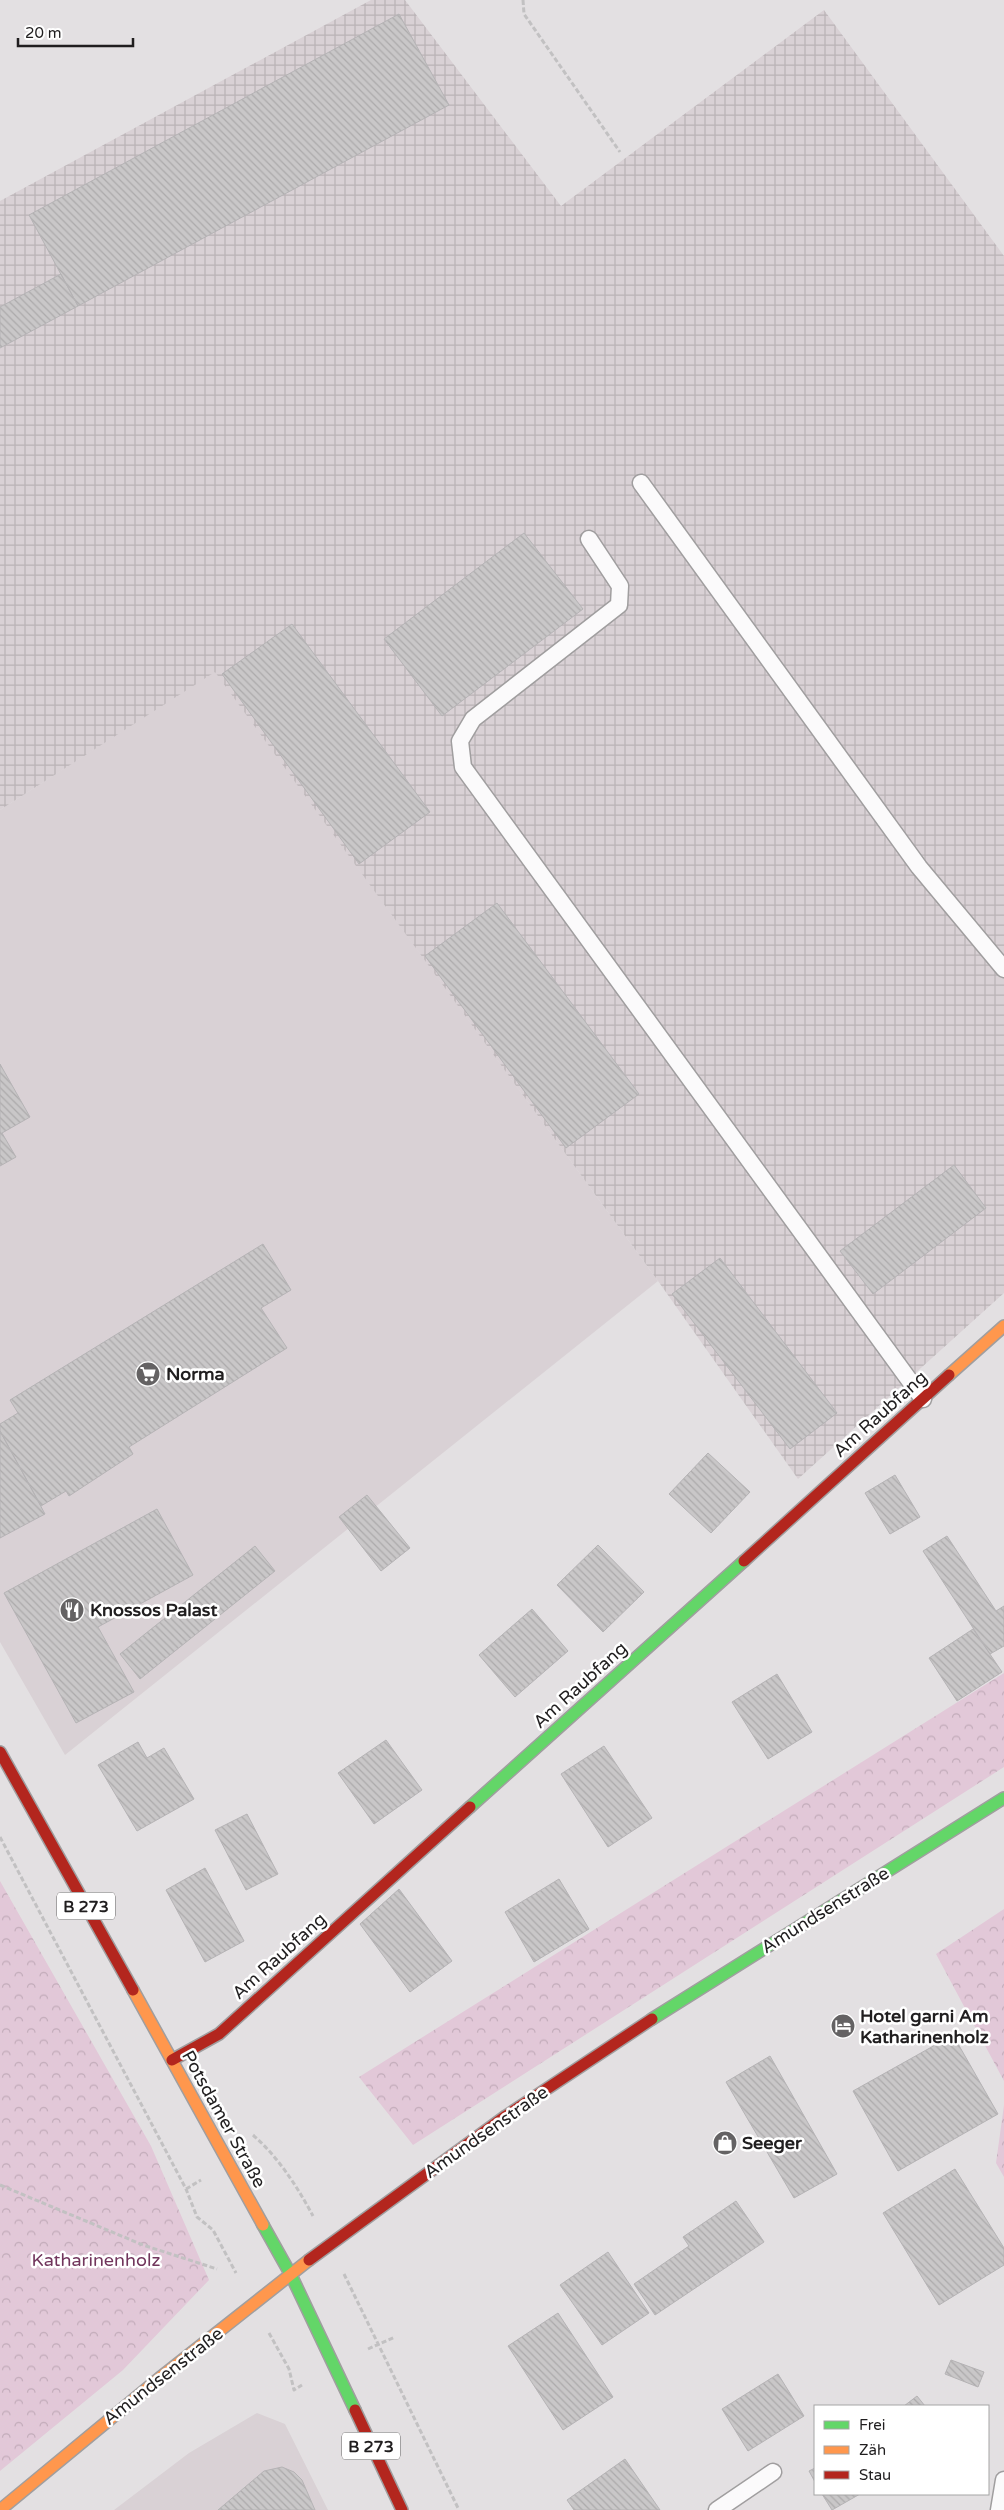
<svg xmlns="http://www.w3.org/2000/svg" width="1004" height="2510" font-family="'Varela Round',sans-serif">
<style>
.built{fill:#d9d1d5}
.industrial{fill:url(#industrial-grid)}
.forest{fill:url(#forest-crowns)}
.building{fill:url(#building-back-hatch);stroke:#b5b3b5}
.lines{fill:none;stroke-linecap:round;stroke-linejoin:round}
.lane-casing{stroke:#a09e9f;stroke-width:19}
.fast-casing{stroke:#a09e9f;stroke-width:14}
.slow-casing{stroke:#a09e9f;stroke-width:14}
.jam-casing{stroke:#a09e9f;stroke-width:14}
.path{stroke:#c2c1c2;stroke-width:3;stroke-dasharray:5 2.5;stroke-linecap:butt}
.lane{stroke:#fbfafb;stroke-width:16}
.fast{stroke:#63d668;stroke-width:11}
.slow{stroke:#ff974d;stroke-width:11}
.jam{stroke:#b3261e;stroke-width:11}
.labels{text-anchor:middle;stroke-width:5;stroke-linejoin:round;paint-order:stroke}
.shield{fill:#fff;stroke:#636262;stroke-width:1}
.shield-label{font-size:16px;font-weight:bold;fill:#201e1f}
.poi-label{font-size:18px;font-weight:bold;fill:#201e1f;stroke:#fff;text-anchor:start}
.street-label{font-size:18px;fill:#201e1f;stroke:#fff}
.park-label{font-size:18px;fill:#71355c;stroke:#fff}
</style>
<defs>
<pattern id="industrial-grid" width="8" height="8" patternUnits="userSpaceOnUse" patternTransform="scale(1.25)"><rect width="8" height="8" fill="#d9d1d5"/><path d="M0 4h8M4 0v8" fill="none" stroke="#bab3b6"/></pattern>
<pattern id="forest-crowns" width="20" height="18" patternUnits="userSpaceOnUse" patternTransform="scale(1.25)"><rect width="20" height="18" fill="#e2c8d8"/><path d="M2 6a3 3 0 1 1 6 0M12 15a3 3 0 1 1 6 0" fill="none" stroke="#c2abb9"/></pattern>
<pattern id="building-back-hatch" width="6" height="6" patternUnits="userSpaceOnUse" patternTransform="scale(1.25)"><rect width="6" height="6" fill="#c9c7c8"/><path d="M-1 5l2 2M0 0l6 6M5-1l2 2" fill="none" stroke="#acaaab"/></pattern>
</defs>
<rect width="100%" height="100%" fill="#e3e0e2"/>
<path class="built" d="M215 671 658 1281 65 1755 0 1642V810Z
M257 2413 285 2424 328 2510H114L189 2453Z"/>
<path class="industrial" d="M371 0H405L561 206 824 10 1004 256V1293L798 1479 658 1281 215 672 0 810V201Z"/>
<path class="forest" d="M1004 1673V1767L413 2145 359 2077Z
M0 1881 151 2146 209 2280 123 2370 0 2471Z
M1004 1909V2081L936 1954Z
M1004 2105V2177L996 2163Z"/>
<path class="building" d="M399 14 449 105 78 306 29 215Z
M61 274 78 306 0 348V307Z
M524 533 583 609 442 716 384 639Z
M292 624 430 812 359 864 222 674Z
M497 903 639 1094 566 1148 425 956Z
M0 1064 30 1117 2 1133 16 1157 0 1166Z
M954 1165 986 1208 873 1294 840 1251Z
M263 1244 291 1290 261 1308 287 1348 129 1447 133 1454 69 1496 66 1491 41 1506 0 1431V1424L18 1413 10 1400Z
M720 1258 837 1413 790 1449 672 1294Z
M0 1431 45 1514 0 1538Z
M708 1453 750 1492 711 1533 669 1494Z
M895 1475 920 1517 890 1534 865 1493Z
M367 1495 410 1548 381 1571 339 1517Z
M157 1509 193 1575 98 1627 134 1692 76 1723 4 1593Z
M947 1536 996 1611 1004 1606V1646L990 1654 923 1551Z
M598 1545 644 1592 603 1632 557 1585Z
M255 1546 275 1571 140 1679 120 1654Z
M532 1609 568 1651 515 1697 479 1655Z
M973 1629 1002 1672 957 1701 929 1658Z
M777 1674 812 1732 768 1759 732 1702Z
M386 1740 422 1790 374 1824 338 1773Z
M138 1742 147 1758 164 1748 194 1799 137 1831 98 1765Z
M604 1746 652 1818 608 1847 561 1774Z
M247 1814 278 1874 246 1890 215 1830Z
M205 1868 244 1941 205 1962 166 1890Z
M559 1879 589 1929 534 1962 505 1912Z
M399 1889 452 1961 410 1992 360 1924Z
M953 2035 998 2114 898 2171 853 2091Z
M770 2056 837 2174 794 2198 726 2082Z
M955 2169 1004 2248V2265L939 2305 883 2213Z
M736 2201 764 2242 655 2315 634 2284 689 2246 683 2237Z
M608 2252 649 2313 602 2345 560 2285Z
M558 2313 613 2397 563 2430 508 2346Z
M951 2360 984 2372 978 2387 945 2374Z
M778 2374 804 2416 748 2451 722 2409Z
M917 2396 925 2406H904Z
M625 2459 660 2510H574L567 2500Z
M282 2467 294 2472 302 2480 315 2510H218L264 2471Z
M815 2468V2482L809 2471Z
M822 2494H860L832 2510Z"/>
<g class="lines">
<defs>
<path id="lane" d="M641 483 919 867 1004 969
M589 539 620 586 619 605 473 719 460 741 463 767 923 1399
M717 2510 773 2472
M999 2510 1004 2480"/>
<path id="fast" d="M470 1807 744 1561
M652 2019 1004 1798
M263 2225 291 2275 355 2410"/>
<path id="slow" d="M949 1375 1004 1326
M133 1990 263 2225
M0 2510 161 2377 309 2260"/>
<path id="jam" d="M744 1561 949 1375
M0 1752 133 1990
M172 2060 219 2034 470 1807
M309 2260 506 2116 652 2019
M355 2410 402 2510"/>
</defs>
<use href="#lane" class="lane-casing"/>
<use href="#fast" class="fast-casing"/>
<use href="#slow" class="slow-casing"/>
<use href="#jam" class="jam-casing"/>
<path class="path" d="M523 0 524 14 620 152
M0 1837 186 2189 197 2217 213 2230 236 2273
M253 2135C278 2157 297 2186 313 2216
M0 2185 143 2245 217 2269
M186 2189 201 2180
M344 2274 459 2510
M269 2333 289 2369 294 2390 302 2385
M368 2349 395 2337"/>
<use href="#lane" class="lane"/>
<use href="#fast" class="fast"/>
<use href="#slow" class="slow"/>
<use href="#jam" class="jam"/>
</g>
<defs>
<symbol id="supermarket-disc" viewBox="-11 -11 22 22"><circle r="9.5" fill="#646263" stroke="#fff"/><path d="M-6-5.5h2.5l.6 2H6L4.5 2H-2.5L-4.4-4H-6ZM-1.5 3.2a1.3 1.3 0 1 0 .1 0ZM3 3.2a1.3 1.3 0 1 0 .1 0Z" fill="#fff"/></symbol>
<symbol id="restaurant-disc" viewBox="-11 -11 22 22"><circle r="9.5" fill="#646263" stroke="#fff"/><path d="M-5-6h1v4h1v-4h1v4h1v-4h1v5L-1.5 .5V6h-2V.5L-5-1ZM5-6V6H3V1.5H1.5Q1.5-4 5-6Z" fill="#fff"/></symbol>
<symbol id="hotel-disc" viewBox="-11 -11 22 22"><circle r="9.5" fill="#646263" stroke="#fff"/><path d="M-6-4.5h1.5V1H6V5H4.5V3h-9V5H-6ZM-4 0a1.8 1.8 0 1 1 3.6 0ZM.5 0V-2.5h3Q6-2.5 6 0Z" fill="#fff"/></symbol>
<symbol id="shop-disc" viewBox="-11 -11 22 22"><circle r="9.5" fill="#646263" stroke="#fff"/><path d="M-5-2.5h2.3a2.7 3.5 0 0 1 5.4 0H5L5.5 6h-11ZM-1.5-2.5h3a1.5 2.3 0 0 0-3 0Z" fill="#fff"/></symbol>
</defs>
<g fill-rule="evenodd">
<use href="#supermarket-disc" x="134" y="1360" width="28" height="28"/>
<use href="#restaurant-disc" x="58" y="1596" width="28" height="28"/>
<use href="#hotel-disc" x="829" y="2012" width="28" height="28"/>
<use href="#shop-disc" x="711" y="2129" width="28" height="28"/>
</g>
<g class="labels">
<g class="shield">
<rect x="57" y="1892.5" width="58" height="27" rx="4"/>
<rect x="342" y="2432.5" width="58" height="27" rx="4"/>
</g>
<g class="shield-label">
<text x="86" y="1912">B 273</text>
<text x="371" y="2452">B 273</text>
</g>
<g class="poi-label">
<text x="166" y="1380">Norma</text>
<text x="90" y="1616">Knossos Palast</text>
<text x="860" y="2022">Hotel garni Am<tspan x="860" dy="21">Katharinenholz</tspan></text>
<text x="742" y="2149">Seeger</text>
</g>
<g class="street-label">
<text transform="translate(880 1414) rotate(-42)" y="6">Am Raubfang</text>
<text transform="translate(580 1685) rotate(-42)" y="6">Am Raubfang</text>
<text transform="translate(825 1910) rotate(-32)" y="6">Amundsenstraße</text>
<text transform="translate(279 1956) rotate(-42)" y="6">Am Raubfang</text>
<text transform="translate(224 2119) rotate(61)" y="6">Potsdamer Straße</text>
<text transform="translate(486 2132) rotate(-35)" y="6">Amundsenstraße</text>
<text transform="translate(163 2376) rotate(-38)" y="6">Amundsenstraße</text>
</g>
<g class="park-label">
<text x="96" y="2266">Katharinenholz</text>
</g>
</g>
<rect x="814" y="2405" width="175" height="90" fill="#ffffff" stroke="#a6a5a5"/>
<rect x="824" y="2421" width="25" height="8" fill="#63d668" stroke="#a6a5a5"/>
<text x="859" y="2430" font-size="15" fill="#201e1f">Frei</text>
<rect x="824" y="2446" width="25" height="8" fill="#ff974d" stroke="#a6a5a5"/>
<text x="859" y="2455" font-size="15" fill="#201e1f">Zäh</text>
<rect x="824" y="2471" width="25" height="8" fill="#b3261e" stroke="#a6a5a5"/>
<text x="859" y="2480" font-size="15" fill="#201e1f">Stau</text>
<path d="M18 38v8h115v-8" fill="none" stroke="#201e1f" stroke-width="2.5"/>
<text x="25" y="38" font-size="15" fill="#201e1f" stroke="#ffffff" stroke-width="4" paint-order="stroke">20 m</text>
</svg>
